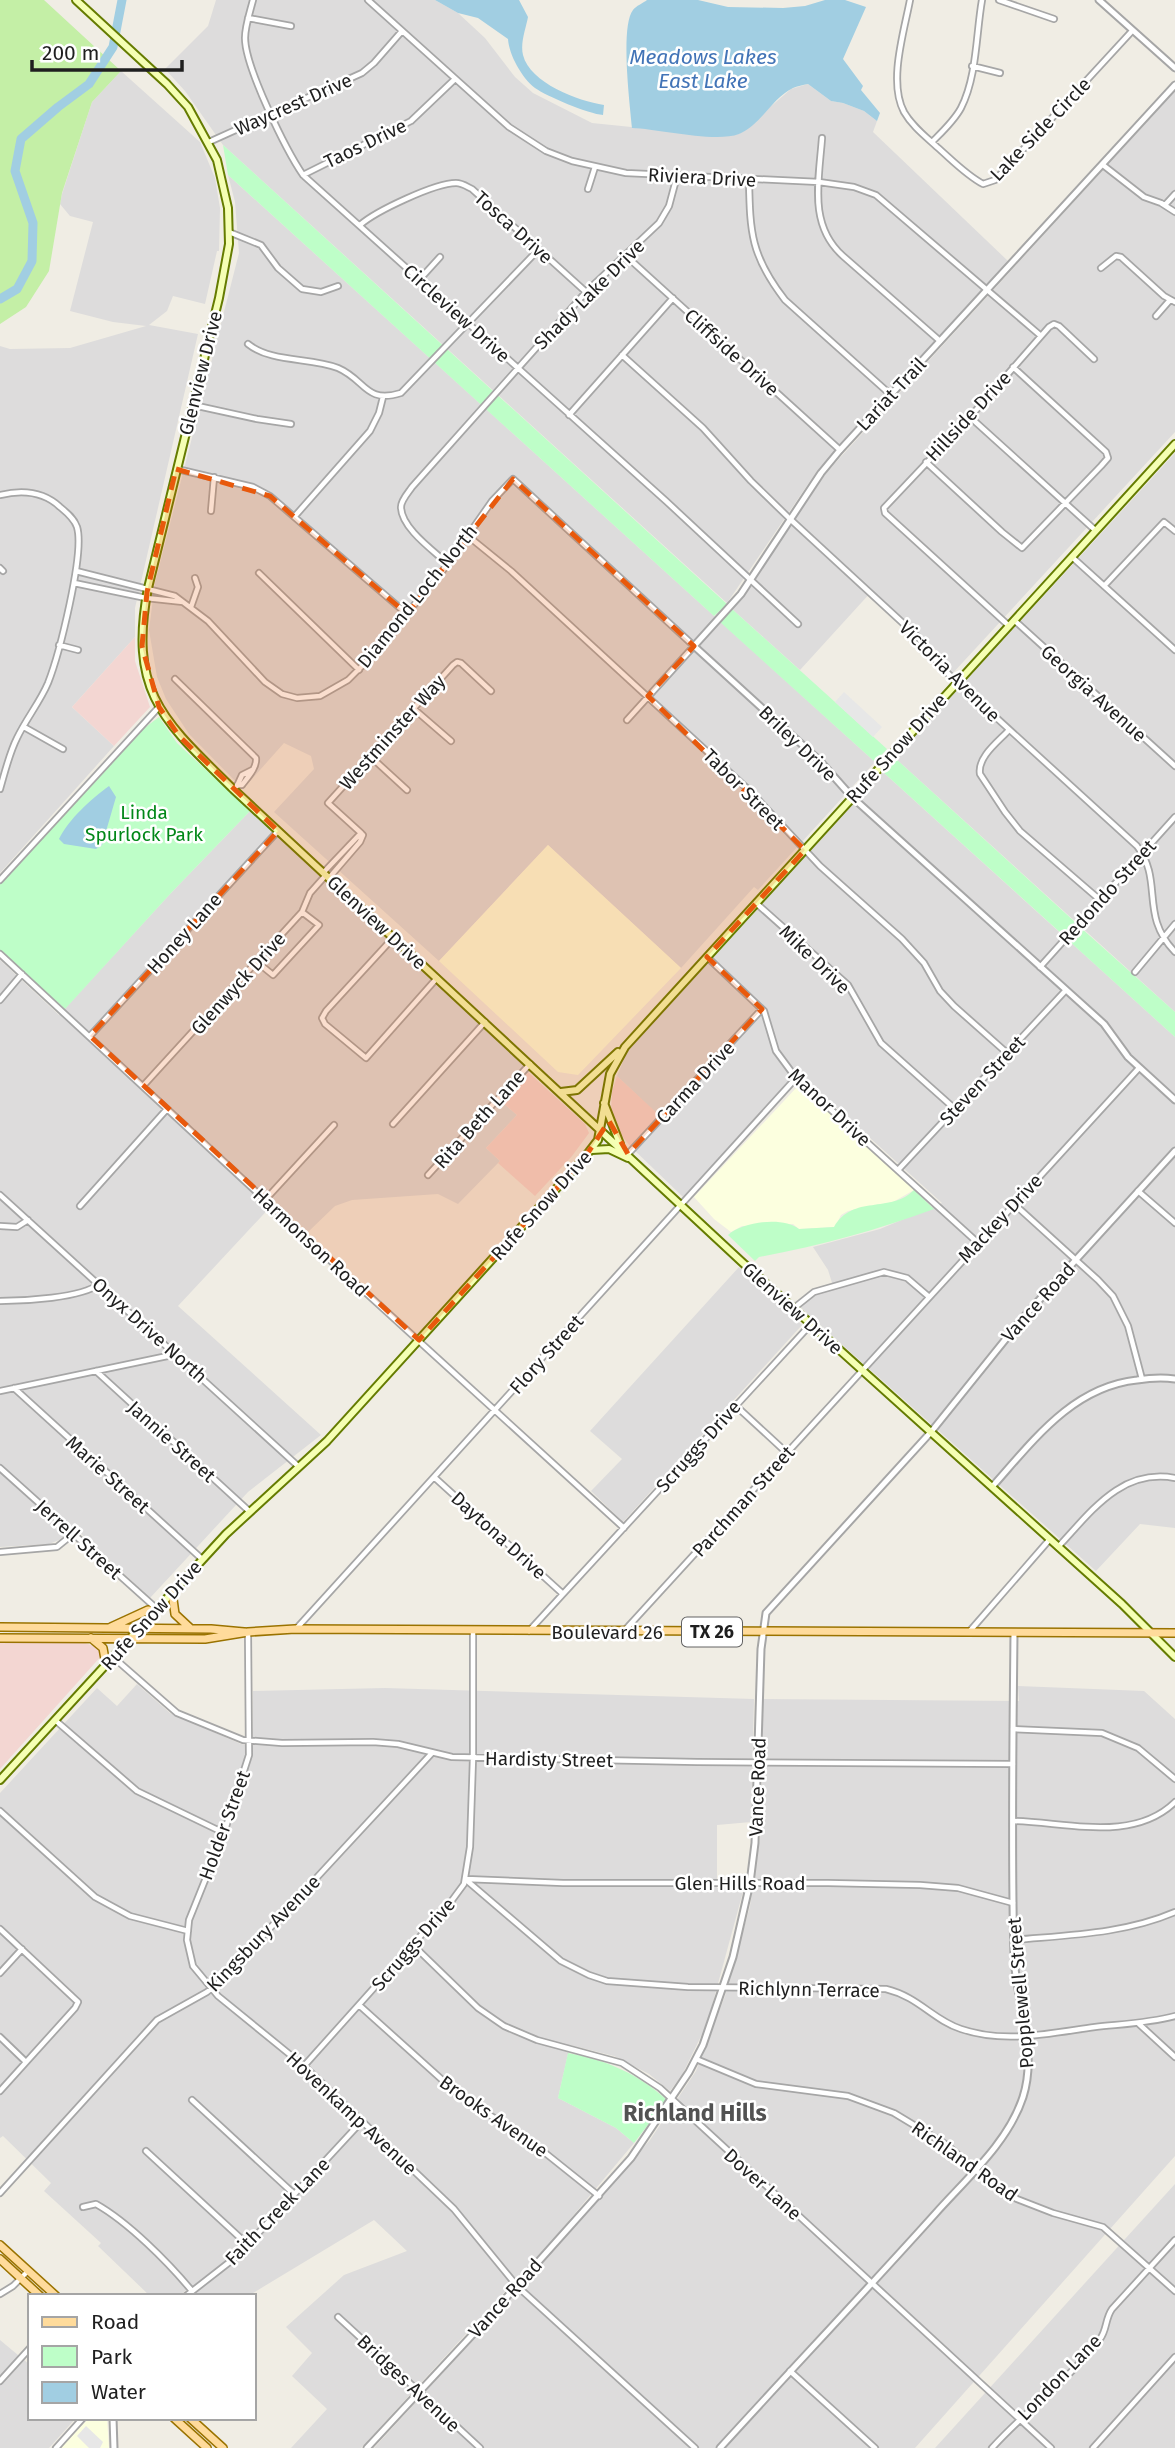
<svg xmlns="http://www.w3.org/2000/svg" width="1175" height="2448" font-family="'Fira Sans',sans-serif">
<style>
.residential{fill:#dddcdc}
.commercial{fill:#f3d6d2}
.education{fill:#fcffdf}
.grass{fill:#c4efa6}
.park{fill:#befec8}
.parking{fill:#e7e7e7}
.water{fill:#a1cee2}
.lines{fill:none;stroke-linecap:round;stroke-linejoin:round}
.river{stroke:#a1cee2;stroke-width:9}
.minor-casing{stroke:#a6a6a6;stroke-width:8}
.tertiary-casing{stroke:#a6a6a6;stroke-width:9}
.secondary-casing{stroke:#657c00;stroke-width:10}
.primary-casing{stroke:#9a7300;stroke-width:10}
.minor{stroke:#fff;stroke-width:4.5}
.tertiary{stroke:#fff;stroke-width:5}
.secondary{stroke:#f5ffb4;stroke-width:6}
.primary{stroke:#ffdb9b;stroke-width:7}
.marked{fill:#e8590c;fill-opacity:0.2;stroke:#e8590c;stroke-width:5;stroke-dasharray:14 9;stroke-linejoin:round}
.labels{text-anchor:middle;stroke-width:5;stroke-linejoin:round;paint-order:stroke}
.shield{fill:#fff;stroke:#626262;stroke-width:2}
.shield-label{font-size:18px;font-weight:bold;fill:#1f1f1f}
.street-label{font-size:19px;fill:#1f1f1f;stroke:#fff}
.park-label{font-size:19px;fill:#028718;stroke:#fff}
.water-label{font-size:21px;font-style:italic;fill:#4274b7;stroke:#fff}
.quarter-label{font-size:23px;font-weight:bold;fill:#525252;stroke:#fff}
</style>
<rect width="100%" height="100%" fill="#f0ede4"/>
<path class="residential" d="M216 0H435L458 13 485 38 515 77 533 93 592 123 720 136 739 134 791 89 808 84 831 101 843 103 864 111 877 121 873 132 1008 261 817 471 727 603 223 145 185 91 165 69 208 26Z
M121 71 200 142 215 178 220 208 219 251H217L205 304 173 296 167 311 149 325 198 334 135 608V637L72 707 114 746 0 873V346L10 349 70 348 146 326 113 322 70 311 93 222 70 216 60 204 62 194 92 102Z
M1175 91V432L952 674 944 665 936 650 872 591 800 670 732 609 743 595 827 472Z
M228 175 875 762 758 890 754 887 681 968 548 845 439 961 274 812 314 769 311 756 284 743 243 789 189 734 166 699 157 677 149 630 155 583 239 253 235 202Z
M1175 453V1012L895 758Z
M883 772 1175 1037V1528L1140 1524 1096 1571 800 1307 816 1295 834 1289 828 1270 813 1247 880 1229 942 1203 797 1072 683 1197 630 1146 659 1116 617 1076 627 1052Z
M250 811 530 1071 501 1101 517 1115 486 1148 500 1161 458 1204 438 1194 352 1200 335 1206 308 1232 275 1202 178 1306 321 1435 248 1492 150 1598 75 1528 59 1540 49 1544 0 1547V960L59 1015 171 893Z
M739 1267 802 1325 623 1522 591 1491 622 1459 590 1431Z
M137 1684 170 1713 241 1744 253 1746V1691L385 1688 754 1699 751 1822 717 1825V1888H744L707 2024 682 2075 670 2091 649 2074 614 2056 570 2045 558 2098 616 2128 634 2143 556 2236 361 2448H291L327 2409 292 2376 312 2353 286 2327 344 2275 407 2251 374 2220 248 2296H196L191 2287 178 2296H150L98 2246 101 2243 44 2191 51 2183 3 2136 0 2138V1793L97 1688 117 1706Z
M1018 1686 1144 1691 1175 1719V2156L915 2448H374L522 2286 650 2140 696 2071 725 1996 750 1906 761 1831 763 1699 1019 1701Z
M1175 2184V2448H935Z
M0 2340 30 2365V2418H76L49 2448H0Z"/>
<path class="commercial" d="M135 637V661L150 707 114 746 72 707Z
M528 1072 585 1124 589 1133 572 1156 535 1196 498 1163 500 1161 486 1148 517 1115 501 1101Z
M617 1076 660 1116 630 1146 619 1132 611 1112 612 1092Z
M0 1643H85L97 1647 103 1654 0 1769Z"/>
<path class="education" d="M548 845 681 968 578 1075 558 1072 439 961Z
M797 1087H801L914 1190 893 1202 848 1211 841 1215 835 1227 799 1229 793 1224 742 1226 731 1232 714 1219 694 1197Z
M89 2418H107L109 2448H61Z"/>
<path class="grass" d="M0 0H44L121 71 92 102 62 193 49 271 26 307 0 324Z"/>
<path class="park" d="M223 145 727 604 714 616 228 175Z
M732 609 887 749 875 762 720 622Z
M159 717 177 743 250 811 171 893 65 1009 0 950V883L123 744Z
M895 758 1075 922 1063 935 883 772Z
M1080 927 1175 1012V1037L1068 940Z
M914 1190 934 1209C877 1230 820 1246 759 1257L755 1261 728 1235C742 1222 783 1216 799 1229L834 1227C853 1194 890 1214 914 1190Z
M568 2053C607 2060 638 2074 667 2100L634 2143 616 2128 558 2098Z"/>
<path class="parking" d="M844 692 882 727 873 737 835 702Z
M86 2426 103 2442 100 2448H89L77 2436Z"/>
<path class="water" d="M435 0H519L528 17C526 28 520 43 523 55 530 83 578 101 604 105L603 115C589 114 546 96 535 88 522 78 509 55 508 39L478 18 458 13Z
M647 0H698L728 7 783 8 805 6 825 0H845L866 7 843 59 863 86 861 90 880 113 877 121 864 111 843 103 831 101 808 84C803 85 797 86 793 88 772 98 761 125 739 134 715 143 659 129 632 128 630 106 620 26 633 10 636 6 643 3 647 0Z
M109 786 116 797 102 845 96 849 64 844 59 839C69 819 91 799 109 786Z"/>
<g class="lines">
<path class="river" d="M0 299 17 289 32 261 33 223 15 171 21 139 58 107 89 84 113 47 122 0"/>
<defs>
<path id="minor" d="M253 0C250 12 245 26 245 38 245 67 286 150 303 175L666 501 798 624
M368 0 509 127 546 151 572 161 626 173 819 182 854 187 876 195 1041 336
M910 0C904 32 888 82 904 112 912 126 925 136 937 147 952 160 966 175 983 184L995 180 1132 31
M999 0 1054 19
M248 18 291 26
M972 66 1000 73
M822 138C819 180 808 225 843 256L940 341
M209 142 362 73 374 63 402 31
M932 142C942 132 954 121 961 108 977 77 976 34 982 0
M1103 165 1144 197 1161 203 1175 212
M303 175 411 121 455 79
M749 180C750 233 751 256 785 300L891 395
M588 189 595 167
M1165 205 1175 194
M360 225C376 211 435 183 456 183 462 183 466 186 472 189L586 292
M229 232 261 245 278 268 302 289 321 292 338 286
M625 255 840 450
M1101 268 1116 256 1121 257 1164 296 1175 302
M420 279 440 257
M1156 316 1170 300
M248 344C272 363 310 357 338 368 366 380 365 404 401 393L539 249
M622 355 703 428 751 481 790 519 918 637 943 669 1137 846C1164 881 1139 915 1175 952
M193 405 257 419 291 424
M569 415 673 298
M970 417 1095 530
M926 462 1002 532 1022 548 1101 466 1108 458 1106 452 1013 367
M177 469 253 487 270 496 407 614
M0 495C21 490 43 491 60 507 66 512 74 518 77 527 85 553 59 655 48 683 40 702 26 719 17 738 9 754 5 772 0 789
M211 511 214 477
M295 516 370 431 379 413 383 397
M468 536 511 571 751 792 820 866 902 939 924 963 940 991 954 1006 1007 1053
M1072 557 1175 650
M448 564C434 551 401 528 401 507 401 500 408 493 412 487L586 292 659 223 669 206 677 176
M0 568 3 571
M76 571 175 596 208 621 265 682 282 694 297 698 320 696 348 680 371 657 448 564 492 501 513 479 694 646 627 720
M259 573 359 670
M74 583 146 598 183 602
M1104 586 1164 522 1175 531
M191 607 198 587 195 578
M1014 620 1175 766
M1008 625 885 513 884 508 970 417 1049 327 1054 324 1059 326 1094 359
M59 645 78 650
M175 679 256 758C257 768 248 777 242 785H237
M414 709 451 741
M24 727 63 749
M1009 730C999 741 977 757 980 774L1005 812 1020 831 1100 900
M371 757 407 790
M237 786 242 775 252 770
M361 833 328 803 453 665 457 662 461 663 491 691
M323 873 361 833
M329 878 360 842 363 835 361 833
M0 880 159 707
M756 903 848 985 881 1043 955 1109
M393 938 326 1011 322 1018 325 1024 366 1058 437 978
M0 954 331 1261 624 1528
M707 957 764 1011 776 1051 796 1078 977 1242
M257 962 273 975 319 925 302 912
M1040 967 1175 817
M1135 972 1175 924
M0 1000 22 974
M90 1036 278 831
M143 1086 302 912 310 893 326 875
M393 1124 485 1022
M628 1154 762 1009
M898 1170 1066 990
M428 1175 530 1064
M1138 1191 1175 1223
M0 1195 299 1467
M265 1200 334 1125
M1013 1203 1098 1280 1113 1296 1128 1326 1142 1379
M80 1206 167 1109
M0 1226 17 1227 28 1220
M0 1301C23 1301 82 1298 99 1284
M794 1308 814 1292 884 1272 907 1278 928 1296
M96 1371 249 1511
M14 1388 202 1559
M0 1391 177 1354
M735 1405 787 1453
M0 1468 157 1609
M434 1477 563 1594
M1058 1547C1091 1512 1121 1468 1175 1478
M0 1552 57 1547 73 1534
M296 1629 796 1078
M625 1630 1139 1068
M529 1631 811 1324
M248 1632 249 1755 224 1833 189 1920 187 1940 193 1966 218 1996 304 2066 454 2209 517 2286 695 2448
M969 1632 1050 1539
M113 1657 177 1713 243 1740 282 1743 373 1742 398 1744 452 1757 697 1762 1013 1764
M55 1720 137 1791 224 1833
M1013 1729 1102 1733 1138 1748 1175 1779
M0 1811 95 1897 130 1916 188 1931
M1013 1821C1066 1822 1133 1843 1175 1802
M465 1879 561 1961 589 1975 607 1981 688 1987 886 1989C919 1997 933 2020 961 2029 1005 2044 1051 2033 1095 2027 1122 2024 1149 2023 1175 2016
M466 1879 563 1883H828L920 1885 958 1888 1013 1903
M0 1929 78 2002 75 2008 0 2091
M1014 1940C1068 1935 1124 1934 1175 1912
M413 1945 478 2008 504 2026 537 2040 622 2063 660 2088 1051 2448
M0 1973 22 1949
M359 2005 459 2095 534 2144 599 2196
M1139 2024 1175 2057
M0 2037 26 2062
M696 2059 756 2084 848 2096 894 2113 947 2145 987 2180 1017 2199 1053 2213 1103 2227 1175 2291
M304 2066 450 1903 464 1884 470 1847 473 1758V1631
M192 2100 294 2194
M146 2151 248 2245
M0 2193 157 2020 207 1992 222 1980 432 1753
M83 2207 96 2204C128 2222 168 2262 192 2291
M0 2294 13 2286 28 2271
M186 2296 236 2257 362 2121
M338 2317 480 2448
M790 2371 875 2448
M0 2381 30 2348
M56 2448 83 2418
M992 2448C1026 2410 1069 2380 1100 2339 1107 2330 1105 2319 1112 2309L1175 2240
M1093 2448 1175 2357"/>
<path id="tertiary" d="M1099 0 1175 68
M1175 85 840 450 821 473 741 594 694 646 820 761 852 797 1104 1024 1128 1057 1175 1100
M992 1487C1033 1441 1072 1387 1137 1380 1149 1378 1163 1377 1175 1379
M113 2418 114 2448
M367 2448 488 2318 631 2158 689 2072 703 2045 733 1957 750 1883 755 1843 761 1649 766 1613 931 1432 1021 1320 1175 1151
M720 2448C791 2370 864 2293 935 2214 966 2179 1008 2143 1023 2097 1038 2050 1016 2003 1014 1956 1011 1848 1013 1740 1014 1633"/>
<path id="secondary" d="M76 0 167 84 188 107 217 160 228 208 229 244 219 298 148 588C128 693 164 721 233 789L743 1263 1122 1604 1175 1657
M561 1092 577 1090 618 1052
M604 1103 620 1144
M592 1150 609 1149 628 1158
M0 1780 226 1534 327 1441 585 1157 598 1140 610 1074 625 1047 1175 444"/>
<path id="primary" d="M172 1592 175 1614 190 1628
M0 1627 211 1629 244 1632
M111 1627 148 1610 155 1611
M0 1638 205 1639 248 1632 295 1629 1175 1633
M91 1638 103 1648 106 1665
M0 2245 56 2296
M0 2259 40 2296
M174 2418 207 2448
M190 2418 223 2448"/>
</defs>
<use href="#minor" class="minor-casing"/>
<use href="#tertiary" class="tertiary-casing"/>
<use href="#secondary" class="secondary-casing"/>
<use href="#primary" class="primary-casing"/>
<use href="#minor" class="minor"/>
<use href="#tertiary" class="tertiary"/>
<use href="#secondary" class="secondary"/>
<use href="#primary" class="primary"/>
</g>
<path class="marked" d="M176 469 270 496 407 614 513 479 694 646 648 696 805 850 707 957 762 1009 628 1154 609 1121 585 1157 419 1340 90 1036 278 831 179 736 159 707 142 646 147 592Z"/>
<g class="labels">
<rect class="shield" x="682" y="1617.5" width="60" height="29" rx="5"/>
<g class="shield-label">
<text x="712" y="1638">TX 26</text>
</g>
<g class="street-label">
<text transform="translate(293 104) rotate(-24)" y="7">Waycrest Drive</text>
<text transform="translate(1040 129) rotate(-46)" y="7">Lake Side Circle</text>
<text transform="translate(365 143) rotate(-26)" y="7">Taos Drive</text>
<text transform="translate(702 177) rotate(3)" y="7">Riviera Drive</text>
<text transform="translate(514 227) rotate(42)" y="7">Tosca Drive</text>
<text transform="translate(589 294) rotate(-45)" y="7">Shady Lake Drive</text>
<text transform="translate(457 313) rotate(42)" y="7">Circleview Drive</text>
<text transform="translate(732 352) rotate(42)" y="7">Cliffside Drive</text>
<text transform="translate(200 373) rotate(-76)" y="7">Glenview Drive</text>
<text transform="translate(891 394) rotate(-47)" y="7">Lariat Trail</text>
<text transform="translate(968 416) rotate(-47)" y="7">Hillside Drive</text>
<text transform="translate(417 596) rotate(-51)" y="7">Diamond Loch North</text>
<text transform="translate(950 671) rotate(45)" y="7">Victoria Avenue</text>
<text transform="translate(1094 693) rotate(42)" y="7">Georgia Avenue</text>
<text transform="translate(392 732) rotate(-48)" y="7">Westminster Way</text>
<text transform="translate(798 743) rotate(44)" y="7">Briley Drive</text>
<text transform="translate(896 748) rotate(-48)" y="7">Rufe Snow Drive</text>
<text transform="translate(744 789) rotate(45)" y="7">Tabor Street</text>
<text transform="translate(1107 892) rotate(-48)" y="7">Redondo Street</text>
<text transform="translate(377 922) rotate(43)" y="7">Glenview Drive</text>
<text transform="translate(184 933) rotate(-48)" y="7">Honey Lane</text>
<text transform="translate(815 959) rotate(44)" y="7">Mike Drive</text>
<text transform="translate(238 983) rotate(-48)" y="7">Glenwyck Drive</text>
<text transform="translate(982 1080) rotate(-47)" y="7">Steven Street</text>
<text transform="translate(695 1082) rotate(-47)" y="7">Carma Drive</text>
<text transform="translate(830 1107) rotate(43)" y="7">Manor Drive</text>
<text transform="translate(479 1119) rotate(-48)" y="7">Rita Beth Lane</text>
<text transform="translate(541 1205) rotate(-48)" y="7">Rufe Snow Drive</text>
<text transform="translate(1000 1218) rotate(-47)" y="7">Mackey Drive</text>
<text transform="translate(311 1242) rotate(43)" y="7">Harmonson Road</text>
<text transform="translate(1038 1302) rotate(-48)" y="7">Vance Road</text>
<text transform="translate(793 1308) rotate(42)" y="7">Glenview Drive</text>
<text transform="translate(150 1330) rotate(42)" y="7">Onyx Drive North</text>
<text transform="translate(546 1354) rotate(-48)" y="7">Flory Street</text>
<text transform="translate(172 1441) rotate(42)" y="7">Jannie Street</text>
<text transform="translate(698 1446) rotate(-48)" y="7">Scruggs Drive</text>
<text transform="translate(108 1474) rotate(42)" y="7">Marie Street</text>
<text transform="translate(743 1501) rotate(-48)" y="7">Parchman Street</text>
<text transform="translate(499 1535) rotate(42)" y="7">Daytona Drive</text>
<text transform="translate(79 1539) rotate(42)" y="7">Jerrell Street</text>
<text transform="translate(151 1615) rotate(-48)" y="7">Rufe Snow Drive</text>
<text x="607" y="1639">Boulevard 26</text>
<text transform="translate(549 1759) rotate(1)" y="7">Hardisty Street</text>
<text transform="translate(757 1787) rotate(-88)" y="7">Vance Road</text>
<text transform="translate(224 1825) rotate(-70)" y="7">Holder Street</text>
<text x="740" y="1890">Glen Hills Road</text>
<text transform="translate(263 1933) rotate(-46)" y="7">Kingsbury Avenue</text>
<text transform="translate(413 1944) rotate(-49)" y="7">Scruggs Drive</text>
<text transform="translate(809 1989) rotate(1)" y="7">Richlynn Terrace</text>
<text transform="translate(1020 1993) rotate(-95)" y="7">Popplewell Street</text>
<text transform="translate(352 2113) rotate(43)" y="7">Hovenkamp Avenue</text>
<text transform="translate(494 2116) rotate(35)" y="7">Brooks Avenue</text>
<text transform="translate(965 2161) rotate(35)" y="7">Richland Road</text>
<text transform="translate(763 2184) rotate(42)" y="7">Dover Lane</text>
<text transform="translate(277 2211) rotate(-46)" y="7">Faith Creek Lane</text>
<text transform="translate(505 2298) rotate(-48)" y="7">Vance Road</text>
<text transform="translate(1059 2377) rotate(-46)" y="7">London Lane</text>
<text transform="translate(409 2383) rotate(43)" y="7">Bridges Avenue</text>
</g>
<g class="park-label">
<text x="144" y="819">Linda<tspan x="144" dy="22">Spurlock Park</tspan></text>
</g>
<g class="water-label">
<text x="703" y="64">Meadows Lakes<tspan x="703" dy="24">East Lake</tspan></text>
</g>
<g class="quarter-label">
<text x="695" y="2121">Richland Hills</text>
</g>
</g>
<rect x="28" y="2294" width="228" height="126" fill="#ffffff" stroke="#a5a5a5" stroke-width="2"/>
<rect x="42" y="2317" width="35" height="10" fill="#ffdb9b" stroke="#a5a5a5" stroke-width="2"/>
<text x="91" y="2329" font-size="21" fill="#1f1f1f">Road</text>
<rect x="42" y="2346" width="35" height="21" fill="#befec8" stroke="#a5a5a5" stroke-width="2"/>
<text x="91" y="2364" font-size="21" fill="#1f1f1f">Park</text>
<rect x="42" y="2382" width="35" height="21" fill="#a1cee2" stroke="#a5a5a5" stroke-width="2"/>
<text x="91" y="2399" font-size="21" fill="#1f1f1f">Water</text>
<path d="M32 60v10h150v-10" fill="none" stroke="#1f1f1f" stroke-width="3.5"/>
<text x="42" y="60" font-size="21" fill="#1f1f1f" stroke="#ffffff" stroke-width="5" paint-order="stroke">200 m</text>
</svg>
